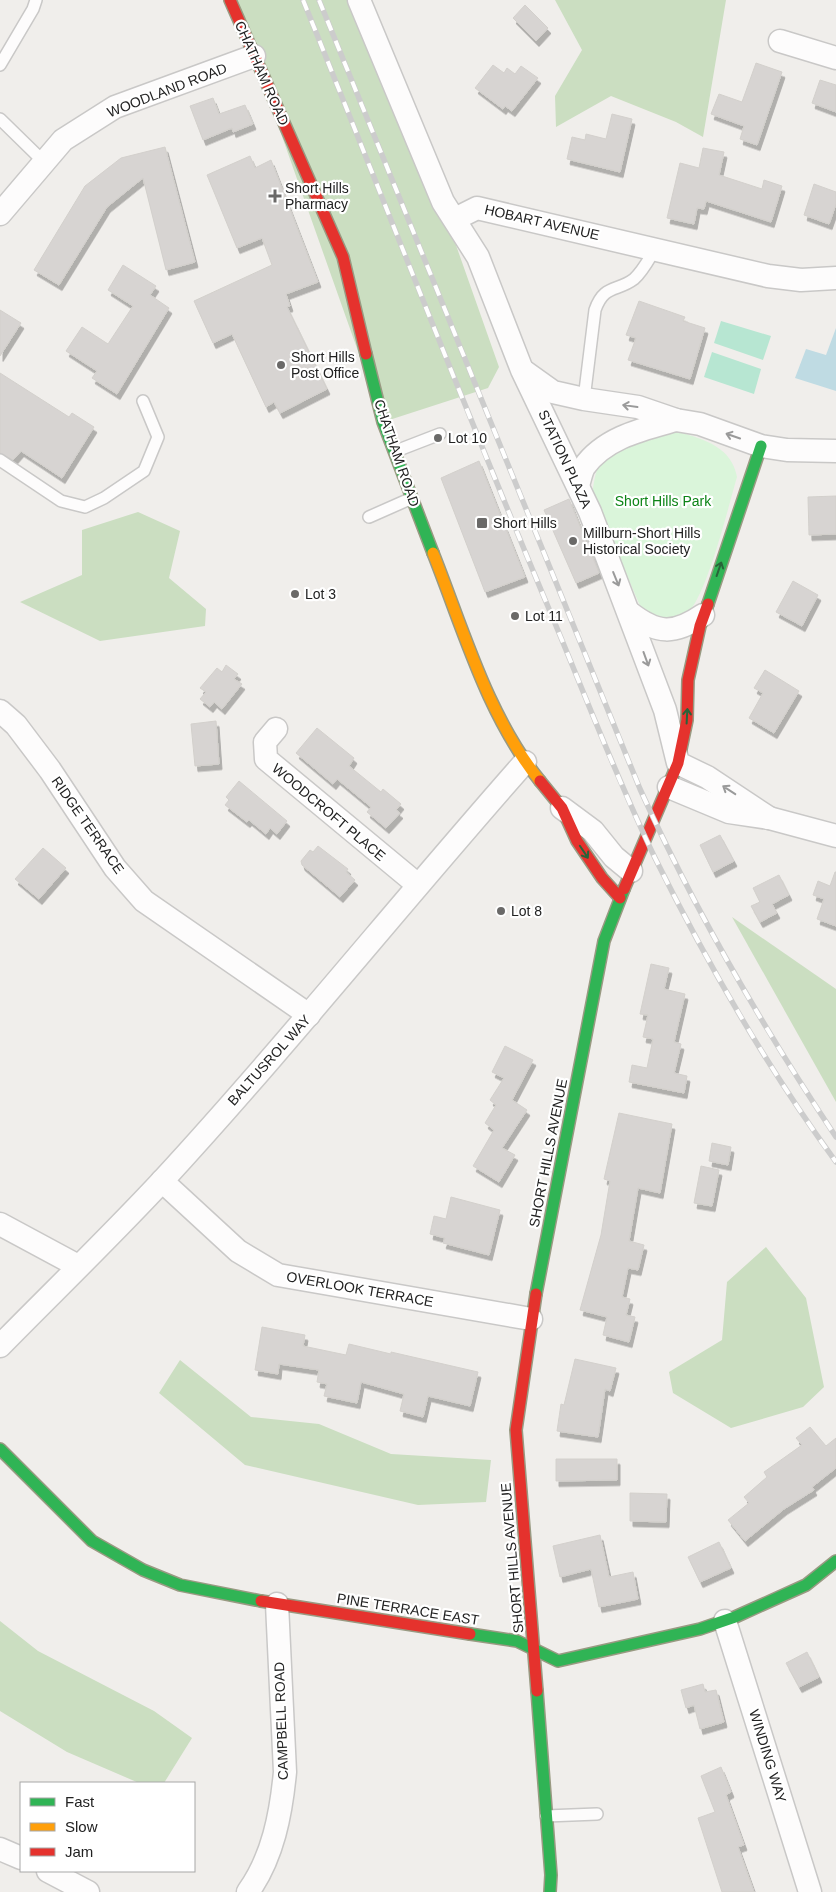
<svg xmlns="http://www.w3.org/2000/svg" width="836" height="1892" viewBox="0 0 836 1892" font-family="Helvetica,sans-serif">
<style>
.forest{fill:#cbdec1}
.park{fill:#daf5da}
.pitch{fill:#b7e6d2}
.water{fill:#bfdbe3}
.building{fill:#d7d4d2;stroke:#d3d0cc;filter:url(#shadow)}
.lines{fill:none;stroke-linecap:round;stroke-linejoin:round}
.lane-casing{stroke:#c9c8c7;stroke-width:14}
.street-casing{stroke:#c9c8c7;stroke-width:25}
.fast-casing{stroke:#999a82;stroke-width:14}
.slow-casing{stroke:#999a82;stroke-width:14}
.jam-casing{stroke:#999a82;stroke-width:14}
.lane{stroke:#fdfcfc;stroke-width:11}
.street{stroke:#fdfcfc;stroke-width:22}
.fast{stroke:#30b455;stroke-width:11}
.slow{stroke:#ff9f0a;stroke-width:11}
.jam{stroke:#e5322d;stroke-width:11}
.rail-casing{stroke:#ccc;stroke-width:5.5}
.rail{stroke:#fff;stroke-width:4;stroke-dasharray:11;stroke-linecap:butt}
.oneway{stroke:#9a9a9a}
.oneway2{stroke:#286439}
.poi-dot{fill:#6a6968;stroke:#fff;stroke-width:2}
.labels{text-anchor:middle;dominant-baseline:central;stroke-width:4.5;stroke-linejoin:round;paint-order:stroke}
.street-label{font-size:14px;fill:#222;stroke:#fff}
.poi-label{font-size:14px;fill:#222;stroke:#fff;text-anchor:start}
.park-label{font-size:14px;fill:#0c8416;stroke:#fff}
</style>
<defs>
<filter id="shadow"><feDropShadow dx="3" dy="5.5" stdDeviation="0" flood-color="#0004"/></filter>
</defs>
<rect width="100%" height="100%" fill="#f0eeeb"/>
<g class="forest">
<path d="M225,0h140l74,197 60,170 -11,21 -105,34 -104,-294z"/>
<path d="M555,0h171l-23,137 -27,-15 -65,-26 -55,31 -1,-31 27,-46z"/>
<path d="M138,512l42,19 -11,47 37,31 -1,17 -105,15 -80,-39 62,-27v-45z"/>
<path d="M732,917l104,72v113z"/>
<path d="M766,1247l40,51 18,89 -21,20 -72,21 -58,-35 -4,-21 53,-32 5,-58z"/>
<path d="M180,1360l71,57 68,7 72,30 100,6 -5,42 -68,3 -173,-40 -86,-72z"/>
<path d="M0,1621l38,30 116,60 38,27 -28,45h-25l-72,-31 -67,-41z"/>
</g>
<path class="park" d="M678,432c27,7 54,16 59,45 -8,27 -31,122 -50,136 -15,10 -33,4 -46,-5l-49,-113c2,-12 3,-28 12,-37 15,-14 55,-24 74,-26z"/>
<g class="pitch">
<path d="M721,321l50,15 -8,24 -49,-17z"/>
<path d="M712,352l49,17 -7,25 -50,-17z"/>
</g>
<path class="water" d="M836,328v63l-41,-13 11,-29 20,6z"/>
<g class="building">
<path d="M525,5l23,23 -12,13 -23,-23z"/>
<path d="M756,63l26,9 -25,73 -17,-6 4,-13 -33,-12 8,-20 23,8z"/>
<path d="M493,65l11,8 3,-5 8,6 6,-8 17,12 -26,33 -7,-5 -2,3 -28,-21z"/>
<path d="M820,80l16,5v27l-24,-9z"/>
<path d="M213,98l6,16 26,-9 8,19 -20,8 -1,-4 -29,12 -13,-34z"/>
<path d="M612,114l20,5 -12,53 -53,-13 5,-22 13,3 1,-6 20,5z"/>
<path d="M165,147l30,115 -29,8 -23,-92 -36,29 -48,78 -25,-15 51,-84 36,-28z"/>
<path d="M703,148l21,4 -5,23 43,14 2,-9 18,6 -11,36 -65,-21 -2,8 -7,-1 -3,16 -27,-6 13,-55 19,5z"/>
<path d="M250,156l5,12 16,-8 47,122 -32,12 4,12 -3,1 40,82 -47,24 -6,-11 -8,5 -34,-73 -19,9 -19,-42 78,-36 -10,-27 -25,10 -30,-73z"/>
<path d="M814,184l22,8v12l-7,20 -25,-9z"/>
<path d="M123,265l33,21 -6,9 19,13 -52,86 -25,-16 5,-7 -31,-20 16,-24 26,17 25,-38 -25,-16z"/>
<path d="M639,301l46,16 -2,4 22,7 -15,51 -62,-19 8,-22 -10,-3z"/>
<path d="M0,310l21,13 -21,33z"/>
<path d="M0,373l69,44 3,-4 22,14 -32,51 -41,-27 -8,9 -13,-7z"/>
<path d="M479,461l46,116 -40,15 -44,-114z"/>
<path d="M836,496v38l-27,1 -1,-38z"/>
<path d="M569,499l30,74 -23,10 -32,-73z"/>
<path d="M793,581l25,14 -16,31 -26,-14z"/>
<path d="M226,665l12,9 -4,5 8,5 -20,25 -8,-7 -4,5 -10,-8 6,-7 -6,-4 17,-20 5,4z"/>
<path d="M765,670l34,21 -25,42 -25,-15 14,-25 -9,-5z"/>
<path d="M216,721l3,43 -24,2 -4,-42z"/>
<path d="M317,728l37,30 -5,8 32,26 2,-3 18,15 -5,6 4,3 -14,15 -19,-16 4,-5 -34,-28 -4,5 -37,-31z"/>
<path d="M239,781l48,40 -10,13 -7,-6 -4,6 -17,-14 -2,2 -22,-17 4,-5 -3,-3z"/>
<path d="M720,835l14,26 -21,11 -13,-27z"/>
<path d="M318,846l30,23 -2,3 9,8 -15,17 -38,-32 -1,-4 9,-11 3,2z"/>
<path d="M43,848l23,20 -27,31 -24,-20z"/>
<path d="M835,872h1v54l-19,-7 7,-20 -11,-4 5,-14 12,5z"/>
<path d="M779,875l10,20 -17,9 5,9 -17,9 -9,-16 9,-4 -7,-14z"/>
<path d="M651,964l18,4 -5,21 21,5 -11,48 7,2 -7,29 13,3 -3,17 -55,-11 3,-17 15,3 6,-29 -10,-2 5,-22 -8,-1z"/>
<path d="M505,1046l28,14 -21,40 15,10 -25,38 13,7 -16,27 -26,-16 21,-36 -9,-7 11,-18 -6,-5 14,-22 -12,-6z"/>
<path d="M619,1113l53,11 -12,69 -22,-5 -9,53 15,4 -6,25 -10,-2 -6,29 8,2 -4,16 9,2 -6,25 -26,-7 4,-18 -27,-7 21,-75 9,-54 -6,-2z"/>
<path d="M712,1143l19,4 -3,18 -19,-4z"/>
<path d="M701,1166l18,4 -7,36 -18,-3z"/>
<path d="M451,1197l49,13 -11,45 -46,-12 2,-5 -15,-4 4,-18 12,3z"/>
<path d="M262,1327l43,8 -2,11 43,9 3,-11 42,10v-2l87,20 -8,34 -42,-10 -5,21 -23,-6 4,-17 -43,-12 -4,21 -33,-7 3,-12 -10,-2 2,-12 -40,-6 -1,10 -23,-4z"/>
<path d="M575,1359l41,9 -6,23 -5,-2 -7,48 -41,-6 4,-27 3,1z"/>
<path d="M810,1427l16,19 10,-8v30l-24,19 2,3 -30,19 -39,32 -17,-21 21,-17 -5,-6 23,-20 -3,-5 38,-27 -6,-7z"/>
<path d="M556,1459h61v21l-61,1z"/>
<path d="M630,1493l37,1 -1,28 -36,-1z"/>
<path d="M600,1535l9,42 24,-5 5,27 -39,8 -8,-38 -31,8 -7,-31z"/>
<path d="M719,1542l12,26 -31,14 -12,-25z"/>
<path d="M807,1652l12,25 -20,10 -13,-24z"/>
<path d="M703,1684l2,8 11,-2 8,32 -24,7 -6,-24 -8,3 -5,-18z"/>
<path d="M721,1767l10,25 -5,3 18,50 -6,2 16,45h-32l-24,-74 17,-6 -14,-36z"/>
</g>
<g class="lines">
<defs>
<g id="lane">
<path d="M0,65l33,-56 3,-9"/>
<path d="M0,119l44,43"/>
<path d="M584,399l11,-89c9,-26 22,-18 39,-31 9,-8 15,-20 21,-30"/>
<path d="M396,451l44,-17"/>
<path d="M0,460l61,41 24,6 19,-9 40,-27 14,-34 -15,-36"/>
<path d="M369,517l43,-19"/>
<path d="M546,1816l51,-2"/>
</g>
<g id="street">
<path d="M359,0l84,202 35,55 44,113 68,142 75,198 13,53 29,14 62,41"/>
<path d="M780,41l56,17"/>
<path d="M0,214l63,-74 52,-33 139,-51"/>
<path d="M455,219l22,-11 291,68 33,4 35,-2"/>
<path d="M525,372l28,20 31,7 54,8 38,13 24,4 61,22 26,4 49,1"/>
<path d="M578,485c2,-5 3,-13 6,-18 21,-30 60,-38 92,-47"/>
<path d="M630,613c27,21 44,22 73,2"/>
<path d="M0,711l16,14 34,45 65,98 29,33 165,114"/>
<path d="M276,729l-11,13 1,17 152,126"/>
<path d="M669,787l60,25 40,6 67,18"/>
<path d="M562,808l31,23 21,26 17,14"/>
<path d="M162,1181l76,70 40,24 253,44"/>
<path d="M0,1224l78,42"/>
<path d="M0,1346c54,-55 110,-109 163,-166 125,-136 240,-280 362,-418"/>
<path d="M725,1621l85,271"/>
<path d="M0,1849l21,9"/>
<path d="M48,1871l40,21"/>
<path d="M248,1892c25,-35 33,-78 37,-120l-8,-168"/>
</g>
<g id="fast">
<path d="M366,354l17,68 50,131"/>
<path d="M708,604l53,-158"/>
<path d="M536,1294l68,-353 20,-52"/>
<path d="M0,1449l92,92 51,29 37,15 81,16"/>
<path d="M470,1634l47,7 41,20 142,-32 35,-12 71,-32 30,-24"/>
<path d="M537,1691l14,184 -1,17"/>
</g>
<path id="slow" d="M433,553c31,78 54,162 107,228"/>
<g id="jam">
<path d="M230,0l113,257 23,97"/>
<path d="M540,781l22,27 15,33 25,37 18,20"/>
<path d="M624,889l54,-126 9,-43 1,-40 12,-54 8,-22"/>
<path d="M536,1294l-20,136 21,261"/>
<path d="M261,1601l209,33"/>
</g>
</defs>
<use href="#lane" class="lane-casing"/>
<use href="#street" class="street-casing"/>
<use href="#fast" class="fast-casing"/>
<use href="#slow" class="slow-casing"/>
<use href="#jam" class="jam-casing"/>
<use href="#lane" class="lane"/>
<use href="#street" class="street"/>
<use href="#fast" class="fast"/>
<use href="#slow" class="slow"/>
<use href="#jam" class="jam"/>
<defs>
<g id="rail">
<path d="M303,0c82,203 161,407 246,609 35,83 67,168 106,249 51,103 113,211 181,304"/>
<path d="M319,0l321,789c55,122 122,237 196,348"/>
</g>
</defs>
<use href="#rail" class="rail-casing"/>
<use href="#rail" class="rail"/>
</g>
<defs><path id="oneway-shaft" d="M-6 0H5M1.5-3L5.5 0L1.5 3" fill="none" stroke-width="1.6" stroke-linecap="round" stroke-linejoin="round" transform="scale(1.25)"/></defs>
<g class="oneway">
<use href="#oneway-shaft" transform="translate(630 406) rotate(-172)"/>
<use href="#oneway-shaft" transform="translate(733 436) rotate(-161)"/>
<use href="#oneway-shaft" transform="translate(616 579) rotate(68)"/>
<use href="#oneway-shaft" transform="translate(646 659) rotate(70)"/>
<use href="#oneway-shaft" transform="translate(729 790) rotate(-147)"/>
</g>
<g class="oneway2">
<use href="#oneway-shaft" transform="translate(719 569) rotate(-71)"/>
<use href="#oneway-shaft" transform="translate(687 716) rotate(-87)"/>
<use href="#oneway-shaft" transform="translate(584 852) rotate(56)"/>
</g>
<g class="poi-dot">
<path d="M272.5 188.5h5v5h5v5h-5v5h-5v-5h-5v-5h5z"/>
<circle cx="281" cy="365" r="5"/>
<circle cx="438" cy="438" r="5"/>
<rect x="476" y="517" width="12" height="12" rx="2.5"/>
<circle cx="573" cy="541" r="5"/>
<circle cx="295" cy="594" r="5"/>
<circle cx="515" cy="616" r="5"/>
<circle cx="501" cy="911" r="5"/>
</g>
<g class="labels">
<g class="street-label">
<text transform="translate(262 73) rotate(66)">CHATHAM ROAD</text>
<text transform="translate(167 90) rotate(-21)">WOODLAND ROAD</text>
<text transform="translate(542 222) rotate(13)">HOBART AVENUE</text>
<text transform="translate(397 453) rotate(71)">CHATHAM ROAD</text>
<text transform="translate(565 459) rotate(65)">STATION PLAZA</text>
<text transform="translate(329 812) rotate(40)">WOODCROFT PLACE</text>
<text transform="translate(88 825) rotate(55)">RIDGE TERRACE</text>
<text transform="translate(269 1060) rotate(-48)">BALTUSROL WAY</text>
<text transform="translate(548 1153) rotate(-79)">SHORT HILLS AVENUE</text>
<text transform="translate(360 1289) rotate(10)">OVERLOOK TERRACE</text>
<text transform="translate(512 1558) rotate(-95)">SHORT HILLS AVENUE</text>
<text transform="translate(408 1609) rotate(9)">PINE TERRACE EAST</text>
<text transform="translate(281 1721) rotate(-92)">CAMPBELL ROAD</text>
<text transform="translate(768 1756) rotate(73)">WINDING WAY</text>
</g>
<g class="poi-label">
<text x="285" y="188">Short Hills<tspan x="285" dy="16">Pharmacy</tspan></text>
<text x="291" y="357">Short Hills<tspan x="291" dy="16">Post Office</tspan></text>
<text x="448" y="438">Lot 10</text>
<text x="493" y="523">Short Hills</text>
<text x="583" y="533">Millburn-Short Hills<tspan x="583" dy="16">Historical Society</tspan></text>
<text x="305" y="594">Lot 3</text>
<text x="525" y="616">Lot 11</text>
<text x="511" y="911">Lot 8</text>
</g>
<g class="park-label">
<text x="663" y="501">Short Hills Park</text>
</g>
</g>
<rect x="20" y="1782" width="175" height="90" fill="#ffffff" stroke="#a7a7a7"/>
<rect x="30" y="1798" width="25" height="8" fill="#30b455" stroke="#a7a7a7"/>
<text x="65" y="1807" font-size="15" fill="#222222">Fast</text>
<rect x="30" y="1823" width="25" height="8" fill="#ff9f0a" stroke="#a7a7a7"/>
<text x="65" y="1832" font-size="15" fill="#222222">Slow</text>
<rect x="30" y="1848" width="25" height="8" fill="#e5322d" stroke="#a7a7a7"/>
<text x="65" y="1857" font-size="15" fill="#222222">Jam</text>
</svg>
